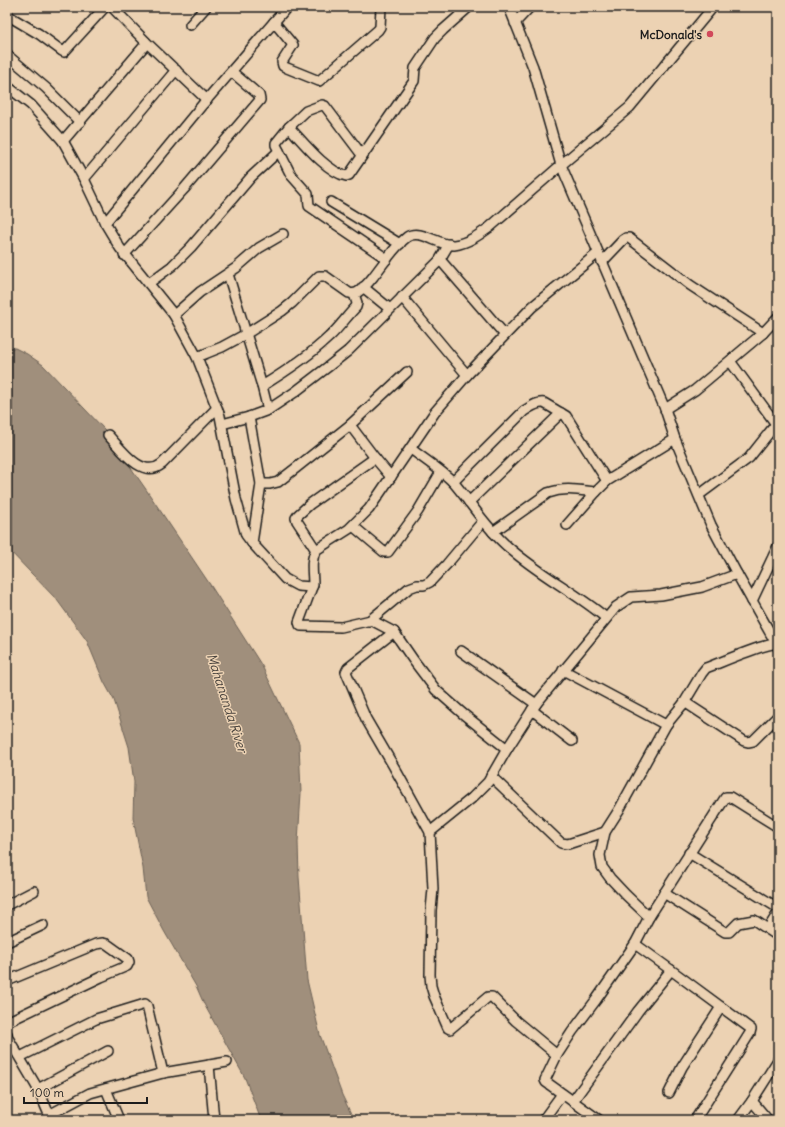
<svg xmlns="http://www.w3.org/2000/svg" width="785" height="1127" viewBox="0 0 785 1127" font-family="Delius,sans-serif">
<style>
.water{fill:#a08f7c;stroke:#6b6156}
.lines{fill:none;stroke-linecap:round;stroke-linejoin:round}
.minor-casing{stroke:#1c1c1c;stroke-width:12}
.minor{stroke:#ecd2b3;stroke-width:9}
.poi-dot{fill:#d1495b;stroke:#ecd2b3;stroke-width:1.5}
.labels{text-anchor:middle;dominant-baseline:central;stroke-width:3;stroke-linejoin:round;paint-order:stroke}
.poi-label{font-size:12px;font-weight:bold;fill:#1c1c1c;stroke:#ecd2b3;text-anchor:end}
.water-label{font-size:13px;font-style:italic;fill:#4a443e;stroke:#ecd2b3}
</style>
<rect width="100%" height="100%" fill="#ecd2b3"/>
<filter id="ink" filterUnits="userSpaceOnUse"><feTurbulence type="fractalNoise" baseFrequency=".025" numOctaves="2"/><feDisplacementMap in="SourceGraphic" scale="8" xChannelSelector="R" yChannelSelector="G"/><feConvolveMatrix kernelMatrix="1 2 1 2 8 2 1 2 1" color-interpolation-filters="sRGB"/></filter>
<g filter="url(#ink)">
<path class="water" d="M7,348h8l12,6 16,11 61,64 41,59 66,98 51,80 37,77 2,50 -3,49 1,35 8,103 13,55 22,60 12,25h-93l-16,-42 -41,-74 -7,-16 -33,-57 -18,-34 -3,-29 -10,-50 1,-36 -5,-35 -15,-47 -10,-18 -17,-41 -30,-41 -50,-52z"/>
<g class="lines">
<defs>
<g id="minor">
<path d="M509,7l24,60 28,98 104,244 10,30 36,86 26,49 41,73"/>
<path d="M7,15l32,19 23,17 2,1 41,-45"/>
<path d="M274,22l19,23 -11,17 1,4 4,2 32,13 59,-51 2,-3 1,-20"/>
<path d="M515,23l15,-16"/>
<path d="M190,25l16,-18"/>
<path d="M146,42l61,58"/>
<path d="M7,55l39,33 34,34"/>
<path d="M7,86l24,19 32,36 21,38 21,44 15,25 54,67 23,42 23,59 16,83 10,36 6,8 33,36 13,7 14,1 1,-2c0,-12 -3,-25 3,-35l33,-21 20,-20 66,-97 32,-37 65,-68 66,-54"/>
<path d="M289,127c15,16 37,44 57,49l3,-1 65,-94 1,-13 20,-30 8,-8 26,-23"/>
<path d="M63,141l83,-97 -1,-3 -33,-34"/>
<path d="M362,155l-37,-49 -3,-1 -16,6 -17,16 -13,16v2l15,30 17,19 1,12 78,53"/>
<path d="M84,179l92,-109"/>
<path d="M331,202l69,42"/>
<path d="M105,223l98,-119 84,-97"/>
<path d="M124,255l60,-66 76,-89 -1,-5 -27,-23"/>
<path d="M439,261l10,-17"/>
<path d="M602,262l21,-22 3,-2h3l61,47 73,48"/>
<path d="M228,274l34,112 6,24"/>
<path d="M149,283l23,-17 19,-19 60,-70 28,-26"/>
<path d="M363,287l27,22"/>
<path d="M402,297l65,78"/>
<path d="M174,315l26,-23 36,-24 23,-20 24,-14"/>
<path d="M197,357l25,-10 24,-13 36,-23 10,-8 27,-27h6l24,17c4,1 6,1 9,-1 6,-4 11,-10 15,-15 10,-13 22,-31 34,-40 13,-9 32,9 47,8 14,-2 25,-10 36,-18l71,-62 69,-58 83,-100"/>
<path d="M730,361l46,63 2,2"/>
<path d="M262,386c23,-14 47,-30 67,-49 10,-9 18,-21 27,-30l1,-4 -3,-9"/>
<path d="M665,409l30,-19 68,-57 15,-16"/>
<path d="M249,417l12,67 -9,59"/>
<path d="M222,424l27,-7 19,-7 27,-18 34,-26 19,-15 91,-90 3,1 63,73"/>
<path d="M350,425l25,33 16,19"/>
<path d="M108,435c13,14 34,45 54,29l55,-56"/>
<path d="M411,449c13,10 33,23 43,34 18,21 32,45 53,63 31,28 68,46 99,72"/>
<path d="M453,482l71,-71c7,-4 12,-9 20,-8l22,13 41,65"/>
<path d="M261,484h9l8,-2 18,-14 54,-43 57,-53"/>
<path d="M699,495l50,-37 27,-34"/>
<path d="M469,502l92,-89"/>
<path d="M567,525l29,-33 11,-11 68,-42"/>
<path d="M353,526l31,26h4l30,-41 23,-39"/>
<path d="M493,532l55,-39c17,-6 30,-3 48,-1"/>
<path d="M316,550l-19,-29 -1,-3 2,-3 12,-11 65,-46"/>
<path d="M312,587l-13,35 1,3 1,1 40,1 30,-7 23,12 20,29 22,29 26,23 45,36"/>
<path d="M752,601l26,-55"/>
<path d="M369,621l40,-33 8,-3h7l6,-3 17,-18 36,-43"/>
<path d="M394,632l-46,36 -2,4 20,47 28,48 36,65 3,57 -2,21 -1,65 1,11 3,10 14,32 2,1 38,-32h4l24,24 41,34"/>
<path d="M461,651l75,53"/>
<path d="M563,670l103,55"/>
<path d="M684,703l18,-30 4,-5c14,-5 61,-26 72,-24"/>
<path d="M532,710l40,31"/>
<path d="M491,776l70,67 7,1 37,-12"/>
<path d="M430,832l42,-34 16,-16 19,-33 29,-45 80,-97 15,-10 30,-2 41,-8 35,-13"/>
<path d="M689,853l89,55"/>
<path d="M664,893l61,39h4l9,-9 16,-3 24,16"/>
<path d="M7,905l27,-14"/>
<path d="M649,917l-23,-22 -16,-17 -8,-11 -2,-12 5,-23 14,-22 47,-85 18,-22h2l58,38 4,1 5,-1 25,-25"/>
<path d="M768,929l10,-16"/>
<path d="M7,942l36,-17"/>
<path d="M635,944l36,26 80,59 -1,4 -10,16 -45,71"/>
<path d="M7,981l89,-37 7,-1 4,1 21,15 1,3 -2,4 -26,11 -94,45"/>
<path d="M7,1034l1,4 30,51 13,30"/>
<path d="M20,1057l76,-38 49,-15 2,2 16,67"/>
<path d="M209,1065l5,55"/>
<path d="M38,1089l70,-38"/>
<path d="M106,1089l13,31"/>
<path d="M669,1093l13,-26 39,-60"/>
<path d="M573,1101l65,-90 33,-41"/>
<path d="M752,1101l16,19"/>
<path d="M49,1115l41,-22 73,-20 64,-11"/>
<path d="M543,1120l19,-26"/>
<path d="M599,1120l-53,-38 -1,-2 12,-25 15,-23 24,-32 39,-56 14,-27 76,-119 1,-1h4l48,30"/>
<path d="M738,1120l14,-19 26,-41"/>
</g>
</defs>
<use href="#minor" class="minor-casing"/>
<use href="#minor" class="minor"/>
</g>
</g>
<circle class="poi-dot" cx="710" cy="34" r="4"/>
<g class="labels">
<g class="poi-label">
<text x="702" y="34">McDonald's</text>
</g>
<g class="water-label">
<text transform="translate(227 703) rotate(72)">Mahananda River</text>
</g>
</g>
<rect width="785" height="1127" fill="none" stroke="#ecd2b3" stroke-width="24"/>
<rect x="12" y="12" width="761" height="1103" fill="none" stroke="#1c1c1c" stroke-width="1.5" filter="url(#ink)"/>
<path d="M24 1097v6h123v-6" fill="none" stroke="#1c1c1c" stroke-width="2"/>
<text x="30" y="1097" font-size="12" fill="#1c1c1c" stroke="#ecd2b3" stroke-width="3" paint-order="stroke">100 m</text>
</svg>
